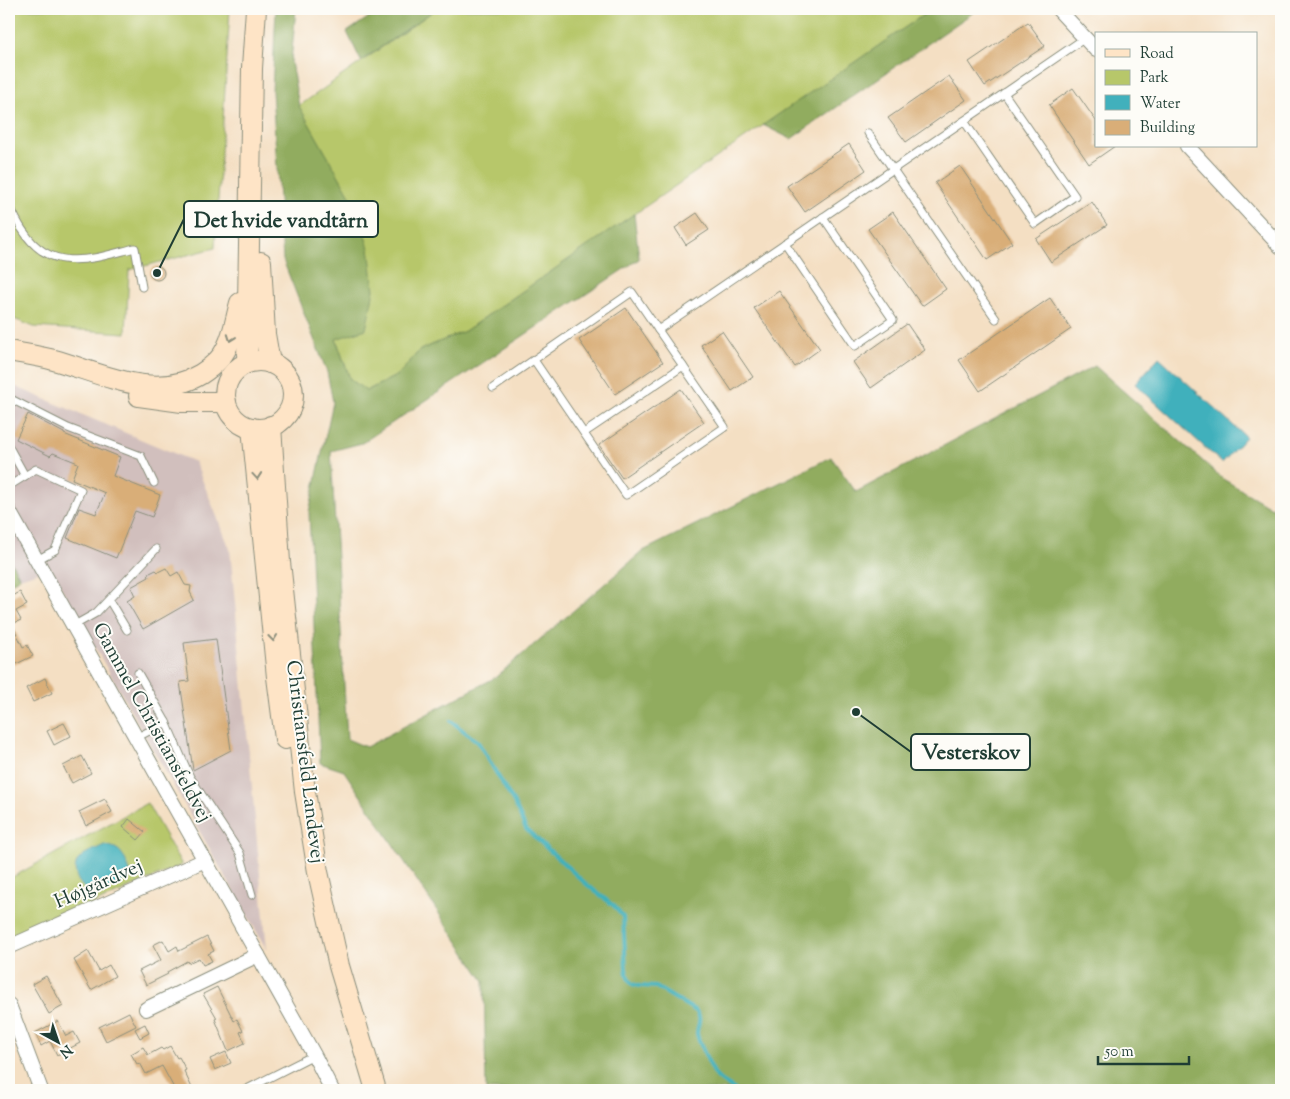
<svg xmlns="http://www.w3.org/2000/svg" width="1290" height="1099" viewBox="0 0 1290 1099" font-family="'Sorts Mill Goudy',serif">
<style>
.industrial{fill:#d1bfbd}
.green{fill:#b7c76a;stroke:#6b824f}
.forest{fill:#91ac5e;stroke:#587449}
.water{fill:#41b0bc;stroke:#307678}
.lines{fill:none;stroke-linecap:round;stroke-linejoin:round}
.stream{stroke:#41b0bc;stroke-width:4}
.building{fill:#d9ae78}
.lane-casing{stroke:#8a8e7c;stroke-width:9}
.street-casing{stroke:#8a8e7c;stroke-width:16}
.secondary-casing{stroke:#8a8e7c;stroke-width:22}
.lane{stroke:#fff;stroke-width:7}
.street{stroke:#fff;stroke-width:14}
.secondary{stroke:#fee4c6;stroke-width:20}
.oneway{stroke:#8e907d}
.labels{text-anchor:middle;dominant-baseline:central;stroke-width:4;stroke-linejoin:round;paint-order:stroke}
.street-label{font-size:20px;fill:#1f3d34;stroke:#fdfcf7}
.leader{fill:none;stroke:#1f3d34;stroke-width:2}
.callout-dot{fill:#1f3d34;stroke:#fdfcf7;stroke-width:2}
.callout{fill:#fdfcf7;stroke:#1f3d34;stroke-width:2}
.callout-label{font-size:21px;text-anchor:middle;font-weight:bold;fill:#1f3d34}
</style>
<rect width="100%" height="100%" fill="#fdfcf7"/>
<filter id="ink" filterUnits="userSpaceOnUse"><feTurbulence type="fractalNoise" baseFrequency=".02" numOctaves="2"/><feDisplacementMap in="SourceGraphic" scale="10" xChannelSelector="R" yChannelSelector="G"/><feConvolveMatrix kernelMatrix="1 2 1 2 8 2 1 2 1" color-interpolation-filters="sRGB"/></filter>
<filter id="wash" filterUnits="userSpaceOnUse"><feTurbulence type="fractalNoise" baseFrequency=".0096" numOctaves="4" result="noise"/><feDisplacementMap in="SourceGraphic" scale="20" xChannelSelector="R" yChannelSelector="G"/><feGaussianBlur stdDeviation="1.12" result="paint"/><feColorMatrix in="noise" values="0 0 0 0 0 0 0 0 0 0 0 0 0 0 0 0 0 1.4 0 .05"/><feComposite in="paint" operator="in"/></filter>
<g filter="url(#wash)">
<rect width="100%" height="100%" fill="#f4dfc3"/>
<path class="industrial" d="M9,384l186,78 35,87 37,401 -217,-382 -30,10 -11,-20z"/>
<g class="green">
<path d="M9,9h221l-15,239 -86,22 -3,63 -92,-6 -25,-10z"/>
<path d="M436,9h496l-467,322 -45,19 -22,25 -32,16 -16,-12 -14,-40 -37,-233z"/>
<path d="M147,803l35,62 -173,76v-62z"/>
</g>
<g class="forest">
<path d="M276,9h20l-5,53 8,44 54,95 16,47 5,42 -8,39 -30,10 14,40 16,12 32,-16 22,-25 45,-19 169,-117 5,45 -277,184 -31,8 16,288 19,8 130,-70 147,-126 188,-94 25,35 239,-126 128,113 49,29 9,-7v589h-795l-2,-109 -140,-210 -24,-8 -11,-251 24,-110 -6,-30 -44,-112 -11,-169z"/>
<path d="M381,9h55l-75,52 -14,-29z"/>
<path d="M932,9h46l-187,130 -28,-14z"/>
<path d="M9,558l11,20 -11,6z"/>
</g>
<g class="water">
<path d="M1159,357l87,80 -24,26 -87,-79z"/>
<path d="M104,845c19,3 19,10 26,26 -4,9 -8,11 -17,15 -5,3 -12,8 -17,7 -15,0 -28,-24 -16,-35 5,-6 17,-9 24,-13z"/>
</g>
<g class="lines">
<path class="stream" d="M451,721l27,21 36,61 12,26 59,54 29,23 9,11 3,52 2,9 4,6 7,2 17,1 40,24c7,9 1,13 1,22 0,6 15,37 19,43 5,6 13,10 19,14"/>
</g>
<g id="blocks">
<g class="building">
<path d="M1028,22l17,24 -60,40 -16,-24z"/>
<path d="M949,76l17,24 -60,42 -18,-24z"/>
<path d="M1073,88l23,33v25h19l-26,18 -40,-59z"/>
<path d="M849,144l17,26 -61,42 -18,-26z"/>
<path d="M960,166l52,77 -25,17 -52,-77z"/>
<path d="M1092,202l15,23 -56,37 -15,-23z"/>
<path d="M893,212l53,77 -24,17 -54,-77z"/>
<path d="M697,213l12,17 -23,15 -11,-17z"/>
<circle cx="157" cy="273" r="7"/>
<path d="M779,291l41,58 -25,18 -41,-59z"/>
<path d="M1050,298l21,31 -91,62 -21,-31z"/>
<path d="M626,308l37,54 -48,32 -36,-54z"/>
<path d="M907,324l18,26 -54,38 -18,-26z"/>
<path d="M722,331l31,46 -21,14 -31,-46z"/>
<path d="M681,389l23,33 -82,56 -23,-33z"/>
<path d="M28,414l36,19v1l56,23 -7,19 47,19 -8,22 -17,-6 -19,47 -49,-20 12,-30 17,6 9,-21 -33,-14 6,-16 -25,-10 -3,3 -34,-17z"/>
<path d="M166,568l5,8 7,-4 7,13 6,1 -1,6 4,8 -51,29 -16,-28 8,-5 -4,-9 18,-10 -1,-3 8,-4 2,2z"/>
<path d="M20,592l7,13 -11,6 5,9 -9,4 11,23 4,-2 6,11 -19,9 -5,-11v-58v2z"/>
<path d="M216,639l15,111 -38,20 -13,-88 9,-1 -5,-38z"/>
<path d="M45,678l7,15 -19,9 -7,-14z"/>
<path d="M64,723l7,13 -17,9 -7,-14z"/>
<path d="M82,756l9,17 -19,10 -9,-17z"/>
<path d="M105,799l7,13 -26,14 -7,-14z"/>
<path d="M129,819l16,13 -7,8 -15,-13z"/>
<path d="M207,937l7,14 -6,3 4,7 -9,4 -4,-7 -11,5 -1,-2 -20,11 1,2 -22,11 -7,-14 22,-11 -8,-15 10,-5 6,11 8,-5 2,5z"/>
<path d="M88,951l11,20 10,-6 6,11 -24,14 -17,-30z"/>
<path d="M46,976l17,30 -14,8 -17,-30z"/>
<path d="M217,987l17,34 3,-2 6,12 -3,1 5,11 -17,8 -13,-32 2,-1 -14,-24z"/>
<path d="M129,1012l7,14 -30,15 -7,-14z"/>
<path d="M58,1021l8,15 8,-4 6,11 -23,12 -7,-14 -9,5 -6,-13z"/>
<path d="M145,1024l4,9 -9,5 -5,-9z"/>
<path d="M170,1046l7,12 2,-1 7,13 -2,1 9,19h-18l-13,-24 -16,8 -6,-11 -3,1 -6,-10 12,-7 5,8 13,-7 2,2z"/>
<path d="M226,1052l5,11 -16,7 -5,-11z"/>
</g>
</g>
</g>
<g filter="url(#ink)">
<use href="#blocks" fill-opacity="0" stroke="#8a8e7c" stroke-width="1"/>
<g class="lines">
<defs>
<g id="lane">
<path d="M964,121l71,103 40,-28 -71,-103"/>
<path d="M868,133l128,186"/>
<path d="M9,205c5,9 9,19 15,27 28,43 71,26 111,16l7,39"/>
<path d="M785,243l70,103 38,-26 -70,-103"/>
<path d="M658,330l427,-292"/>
<path d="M493,388l139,-96 93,135 -99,68 -92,-135"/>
<path d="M9,401l2,-2 57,29 73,28 13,27"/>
<path d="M584,433l99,-67"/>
<path d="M9,447l16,29"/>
<path d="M9,486l27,-17 45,21 -26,60 -18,10"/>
<path d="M109,600l18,30"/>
<path d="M73,626l23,-13 60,-64"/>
<path d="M166,722l24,55 50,76 12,42"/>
<path d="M136,738l30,-16 -28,-49"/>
<path d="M245,1090l69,-35"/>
</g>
<g id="street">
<path d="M1058,9l38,41"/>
<path d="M1187,146l94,101"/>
<path d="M9,511l305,544 18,35"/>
<path d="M9,947l196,-87"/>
<path d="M9,1005l32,85"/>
<path d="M146,1009l112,-54"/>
</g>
<g id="secondary">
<path d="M261,262l4,72 5,29"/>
<path d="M9,351c15,3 30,5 45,9 47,13 101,42 147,14 11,-7 21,-15 26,-27 7,-14 9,-30 13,-44"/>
<circle cx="259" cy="395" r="34"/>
<path d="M247,363l5,-295 4,-59"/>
<path d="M139,396l43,6h44"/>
<path d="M271,426l9,136 25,230 13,80 21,94 37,124"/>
<path d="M252,428l25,249 8,62"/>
</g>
</defs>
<use href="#lane" class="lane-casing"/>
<use href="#street" class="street-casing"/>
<use href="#secondary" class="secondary-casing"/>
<use href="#lane" class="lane"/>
<use href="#street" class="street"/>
<use href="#secondary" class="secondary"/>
</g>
<defs><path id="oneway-chevron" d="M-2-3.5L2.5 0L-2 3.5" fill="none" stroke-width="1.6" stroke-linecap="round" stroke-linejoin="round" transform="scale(1.25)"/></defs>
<g class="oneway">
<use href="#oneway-chevron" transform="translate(231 338) rotate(110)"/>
<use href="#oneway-chevron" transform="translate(257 476) rotate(85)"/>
<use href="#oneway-chevron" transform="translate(273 638) rotate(84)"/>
</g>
</g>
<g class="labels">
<g class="street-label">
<text transform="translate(151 723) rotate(61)">Gammel Christiansfeldvej</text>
<text transform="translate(304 762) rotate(83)">Christiansfeld Landevej</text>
<text transform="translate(99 885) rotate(-24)">Højgårdvej</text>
</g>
</g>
<path class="leader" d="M157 273L184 219M856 712L911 752"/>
<g class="callout-dot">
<circle cx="157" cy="273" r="5"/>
<circle cx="856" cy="712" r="5"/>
</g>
<g class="callout">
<rect x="184" y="201" width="194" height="36" rx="5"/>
<rect x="911" y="734" width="119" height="36" rx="5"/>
</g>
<g class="callout-label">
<text x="281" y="227">Det hvide vandtårn</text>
<text x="971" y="759">Vesterskov</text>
</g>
<rect width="1290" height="1099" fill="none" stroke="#fdfcf7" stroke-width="30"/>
<rect x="1095" y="32" width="162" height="115" fill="#fdfcf7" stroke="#a4b0a9"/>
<rect x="1105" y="49" width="25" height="8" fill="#fee4c6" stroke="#a4b0a9"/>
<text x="1140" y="58" font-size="15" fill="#1f3d34">Road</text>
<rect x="1105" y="70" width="25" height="15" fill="#b7c76a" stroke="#a4b0a9"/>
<text x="1140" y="82" font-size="15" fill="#1f3d34">Park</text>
<rect x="1105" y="95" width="25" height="15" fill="#41b0bc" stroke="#a4b0a9"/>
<text x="1140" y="108" font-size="15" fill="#1f3d34">Water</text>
<rect x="1105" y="120" width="25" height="15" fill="#d9ae78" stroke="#a4b0a9"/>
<text x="1140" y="132" font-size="15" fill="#1f3d34">Building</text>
<g transform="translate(58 1042) rotate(140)" stroke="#fdfcf7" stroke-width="4" paint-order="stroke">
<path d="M0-4L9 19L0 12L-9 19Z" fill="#1f3d34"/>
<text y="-8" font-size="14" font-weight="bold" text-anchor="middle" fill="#1f3d34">N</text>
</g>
<path d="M1098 1056v8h91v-8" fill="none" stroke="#1f3d34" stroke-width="2.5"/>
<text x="1105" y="1056" font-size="15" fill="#1f3d34" stroke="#fdfcf7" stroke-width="4" paint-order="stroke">50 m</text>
</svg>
